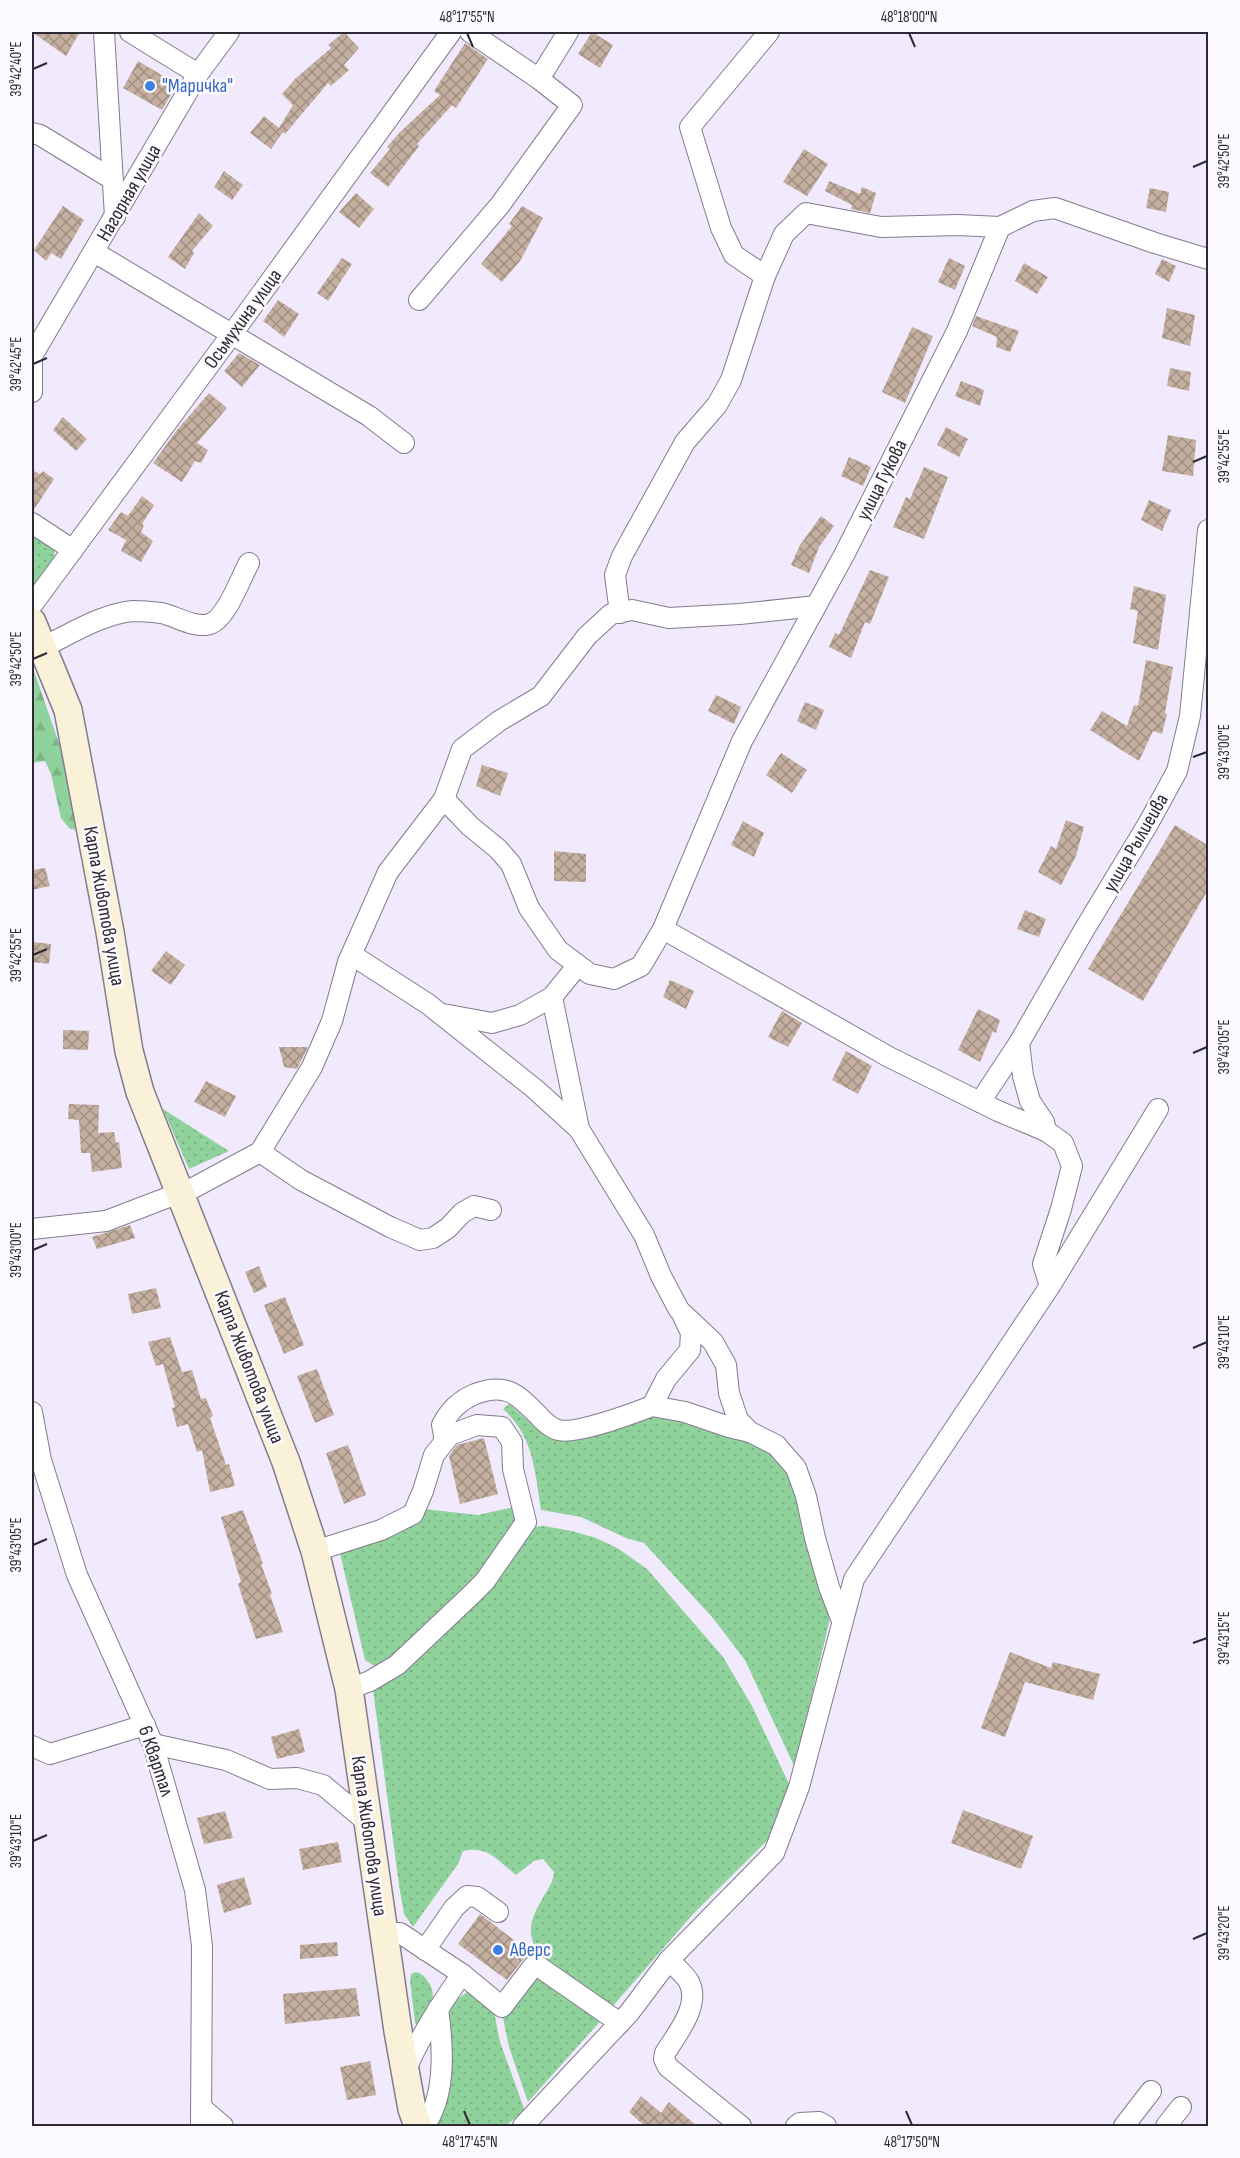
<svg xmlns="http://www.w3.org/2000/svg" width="1240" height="2158" viewBox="0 0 1240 2158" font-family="'Sofia Sans Condensed',sans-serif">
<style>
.grass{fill:url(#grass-dots)}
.forest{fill:url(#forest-firs)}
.building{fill:url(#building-cross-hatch)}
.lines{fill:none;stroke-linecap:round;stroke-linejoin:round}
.minor-casing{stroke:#837b8f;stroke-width:22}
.secondary-casing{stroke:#837b8f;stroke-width:30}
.minor{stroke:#fff;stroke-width:20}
.secondary{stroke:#faf2d8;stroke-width:27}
.ticks{fill:none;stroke:#2e2a33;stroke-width:2}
.shop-dot{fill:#3f7fe0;stroke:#fcfafe;stroke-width:2}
.labels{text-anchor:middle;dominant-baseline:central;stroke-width:5;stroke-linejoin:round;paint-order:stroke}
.shop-label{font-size:20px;fill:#366cbe;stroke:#fcfafe;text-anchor:start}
.street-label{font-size:20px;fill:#2e2a33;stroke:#fcfafe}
.neatline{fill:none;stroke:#2e2a33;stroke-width:2}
.ticks-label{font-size:15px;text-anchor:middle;fill:#2e2a33}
</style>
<defs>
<pattern id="grass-dots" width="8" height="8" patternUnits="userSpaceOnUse" patternTransform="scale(1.5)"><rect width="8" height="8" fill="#8fd29c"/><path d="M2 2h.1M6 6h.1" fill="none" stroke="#7cb487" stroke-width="1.8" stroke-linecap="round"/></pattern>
<pattern id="forest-firs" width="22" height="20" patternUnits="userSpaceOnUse" patternTransform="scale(1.5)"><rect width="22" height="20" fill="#8fd29c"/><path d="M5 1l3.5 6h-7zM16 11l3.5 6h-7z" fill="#7cb487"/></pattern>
<pattern id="building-cross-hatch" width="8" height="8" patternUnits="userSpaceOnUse" patternTransform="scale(1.5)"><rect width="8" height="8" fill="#c4afa0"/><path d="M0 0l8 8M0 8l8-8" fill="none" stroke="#a08f83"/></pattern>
</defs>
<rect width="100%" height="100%" fill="#f1eafc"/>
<g class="grass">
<path d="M32,530l22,16 1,17 -21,28 -2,-6z"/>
<path d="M163,1109l66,42 -40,18z"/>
<path d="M509,1404l26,23 18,11 19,2 32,-7 49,-19 36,9 81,26 18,24 13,40 20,82 9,23 -35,150 -50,-108 -33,-43 -68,-74 -18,-5 -45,-21 -40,-7c-6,-38 -7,-73 -38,-101z"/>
<path d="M513,1507l7,11 -38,60 -73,67 -33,22 -11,-7 -26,-111 85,-40 54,6z"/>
<path d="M544,1526l28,5 24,7 23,11 28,20 76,88 29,49 38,80 -15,47 -81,80 -82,94 -70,-46c-17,-28 -13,-40 3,-67 5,-8 8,-13 9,-22l-11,-13 -9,2 -18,14c-19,-15 -28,-30 -53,-24l-5,13 -45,63 -9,-13 -5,-29 -26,-195 155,-163z"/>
<path d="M537,1968l67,49 -76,85 -19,-55 -7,-34z"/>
<path d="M416,1972c5,1 7,3 11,8 13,16 1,32 -6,47l-6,-4 -5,-43 1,-6z"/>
<path d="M470,1990l24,22 6,30 25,69 -20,15h-68l-1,-2 12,-118z"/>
</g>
<path class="forest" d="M32,665l31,90 11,49 3,26 -7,-1 -9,-11 -10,-44 -6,-13 -13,2z"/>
<g class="building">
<path d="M32,32h48l-14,24z"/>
<path d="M344,32l15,16 -15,17 5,5 -18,16 -3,-3 -43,51 -2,-2 -12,17 -21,-16 14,-17 15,12 14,-23 -11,-11 14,-16 35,-30 -3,-3z"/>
<path d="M592,32l21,13 -13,23 -22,-14z"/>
<path d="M465,43l23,16 -32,49 -4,-3 -35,39 2,2 -31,41 -18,-14 20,-24 -3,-2 14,-16 39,-36 -6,-4z"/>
<path d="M138,61l39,23 -15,26 -39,-22z"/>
<path d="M804,149l24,15 -21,32 -24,-14z"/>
<path d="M224,171l19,14 -11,15 -18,-13z"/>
<path d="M829,181l31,13 2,-7 14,6 -6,20 -19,-4 1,-4 -27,-14z"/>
<path d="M1150,188l19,4 -3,20 -20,-4z"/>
<path d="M356,193l18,16 -15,19 -20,-16z"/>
<path d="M63,206l21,14 -23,39 -10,-6 -5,8 -12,-11z"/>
<path d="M522,206l21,12 -23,43 -18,21 -21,-18 31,-38 -3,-2z"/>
<path d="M199,213l14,13 -21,25 2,2 -9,16 -17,-12z"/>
<path d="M342,258l10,6 -24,37 -11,-8z"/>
<path d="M949,258l16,8 -10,24 -17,-8z"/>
<path d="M1162,259l14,7 -7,16 -14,-8z"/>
<path d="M1024,263l24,14 -11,17 -22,-13z"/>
<path d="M278,300l21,14 -15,23 -21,-16z"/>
<path d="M1167,308l28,7 -5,31 -28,-8z"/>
<path d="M976,316l43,15 -9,21 -14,-5 1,-10 -25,-11z"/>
<path d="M912,327l21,9 -28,67 -23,-11z"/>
<path d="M239,353l21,12 -18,22 -18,-16z"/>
<path d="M1170,368l21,4 -2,19 -22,-5z"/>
<path d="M961,381l23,9 -4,16 -25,-10z"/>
<path d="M209,393l18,15 -30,35 11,7 -7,13 -6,-2 -13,21 -29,-19 24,-33z"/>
<path d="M63,417l24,22 -11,12 -23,-21z"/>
<path d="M946,427l22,12 -9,18 -22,-12z"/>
<path d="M1168,435l28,5 -3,36 -31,-5z"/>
<path d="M849,457l22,10 -8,19 -22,-10z"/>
<path d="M924,467l24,10 -24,62 -31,-12 13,-30 4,2z"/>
<path d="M32,470l8,4 3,-3 11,8 -21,32h-1z"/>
<path d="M142,496l12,9 -12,19 2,1 -3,7 12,9 -12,21 -20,-11 5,-11 -18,-10 13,-18 7,4z"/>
<path d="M1149,500l22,10 -9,21 -21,-11z"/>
<path d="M821,516l13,10 -15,21 -10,26 -18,-8 9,-20z"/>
<path d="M870,570l19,7 -19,47 -5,-2 -14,36 -22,-11 6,-14 4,2z"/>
<path d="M1134,586l32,9 -8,55 -25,-7 5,-32 -8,-2z"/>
<path d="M1146,660l27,7 -8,46 2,1 -5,20 -9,-3 -14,30 -49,-31 12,-19 25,15 7,-21 4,1z"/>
<path d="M716,695l25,12 -7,17 -26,-13z"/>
<path d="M805,702l19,8 -8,20 -19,-9z"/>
<path d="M781,753l26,17 -15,23 -26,-18z"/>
<path d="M482,765l26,8 -8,23 -24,-10z"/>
<path d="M1066,820l18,7 -8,29 -15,29 -23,-13 13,-26 5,3z"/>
<path d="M743,821l21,12 -10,24 -23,-12z"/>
<path d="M1175,825l34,21v42l-66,113 -55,-32z"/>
<path d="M554,851l32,3v28l-32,-1z"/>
<path d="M45,868l5,18 -18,4v-20z"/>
<path d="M1025,910l21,9 -7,18 -22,-8z"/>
<path d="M32,942l19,2 -2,20 -17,-2z"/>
<path d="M166,951l19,14 -14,20 -20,-14z"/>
<path d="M670,980l24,11 -8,18 -23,-12z"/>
<path d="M978,1009l22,11 -4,13 -3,-2 -13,31 -22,-12z"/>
<path d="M782,1011l20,12 -14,24 -20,-10z"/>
<path d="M63,1030l26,1 -1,19 -25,-1z"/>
<path d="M279,1047h29l-11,22 -13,-2z"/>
<path d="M846,1051l26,15 -14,28 -26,-14z"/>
<path d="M206,1081l30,15 -11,21 -31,-15z"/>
<path d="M69,1104l30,1 -1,28 16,-1 2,11 3,-1 3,26 -30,4 -2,-19h-9l-2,-33 -11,-1z"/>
<path d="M130,1225l5,13 -38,11 -5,-12z"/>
<path d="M259,1266l8,21 -13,6 -9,-21z"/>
<path d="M156,1288l5,20 -29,6 -4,-20z"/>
<path d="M285,1297l19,48 -20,9 -20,-49z"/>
<path d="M170,1337l12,35 10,-2 9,29 5,-1 7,18 -3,2 16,47 3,-1 6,22 -25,6 -8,-42 -5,2 -9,-28 -11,3 -5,-19 3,-1 -12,-43 -7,2 -8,-24z"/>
<path d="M317,1369l17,46 -19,8 -18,-47z"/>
<path d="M484,1438l14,56 -38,10 -11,-48 8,-11z"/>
<path d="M348,1445l18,50 -22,9 -18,-51z"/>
<path d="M243,1510l20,54h-2l11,30 -2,1 13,37 -27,7 -18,-55 3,-2 -20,-65z"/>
<path d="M1010,1652l41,16 2,-6 47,12 -7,26 -68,-18 -20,55 -24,-9z"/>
<path d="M299,1729l6,23 -28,7 -6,-22z"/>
<path d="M963,1810l70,26 -12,33 -70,-26z"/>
<path d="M225,1811l8,27 -29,6 -7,-26z"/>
<path d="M338,1842l4,20 -39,8 -4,-21z"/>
<path d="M244,1877l8,27 -28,9 -7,-28z"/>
<path d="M480,1914l51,39 -6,4 -18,23 -49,-36z"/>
<path d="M337,1942l1,14 -38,3v-14z"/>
<path d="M356,1988l4,28 -75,8 -2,-30z"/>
<path d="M370,2061l6,34 -29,5 -7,-33z"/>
<path d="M641,2096l20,17 8,-11 29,25h-52l-17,-15z"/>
</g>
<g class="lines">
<defs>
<g id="minor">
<path d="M104,32l11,185"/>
<path d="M130,32l68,42"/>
<path d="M769,32l-79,95 31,101 13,27 31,21 19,-42 22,-21 75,14 77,-2 42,2"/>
<path d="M539,79l29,-47"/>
<path d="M32,133l8,2 72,44"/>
<path d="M94,252l275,164 35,27"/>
<path d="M419,300l81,-95 72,-100 -33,-26 -69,-47"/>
<path d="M32,356l166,-282 31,-42"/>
<path d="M32,358v34"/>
<path d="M32,523l41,27"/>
<path d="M32,605l200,-271 219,-302"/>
<path d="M620,613l-5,-38 7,-19 63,-114 32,-37 14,-25 34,-104"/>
<path d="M43,647c28,-13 58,-33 90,-36 9,0 20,1 28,2 15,3 34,16 49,11 17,-6 30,-45 39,-61"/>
<path d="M444,799l26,27 28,23 13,15 18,44 29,42 32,24 24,5 27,-13 22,-37 79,-188 102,-186 113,-224 43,-104 33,-16 22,-3 100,35 53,16"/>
<path d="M663,929l226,128 109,54 48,20 -2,-9 -14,-21 -7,-25 -4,-33 65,-113 64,-106 29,-53 13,-55 18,-186"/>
<path d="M352,955l76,49 107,85 44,40 65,106 17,41 18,34 34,32 13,23 3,28 9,27 12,12 26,13 20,23 10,28 9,42 14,49 13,34"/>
<path d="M552,997l27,132"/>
<path d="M443,1014l49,9 28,-8 32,-18 26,-32"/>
<path d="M980,1102l39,-59"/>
<path d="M1046,1131l17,12 9,23 -11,43 -18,55 7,22"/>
<path d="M260,1152l41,28 89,47 30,13 13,-2 15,-10 14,-15 12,-7 17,4"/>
<path d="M32,1229l74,-8 89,-34 65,-35 52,-85 20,-46 16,-59 40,-90 56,-73 18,-50 37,-28 42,-25 46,-60 24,-22 21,-4 37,8 71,-4 76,-8"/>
<path d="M652,1406l33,6 44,15 21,5"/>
<path d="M32,1412l9,48 36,115 76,169 42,146 7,56 -1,180"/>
<path d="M445,1441l-3,-16c8,-15 17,-24 33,-31 31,-12 42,0 64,22 4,5 12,12 19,14 17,5 76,-17 94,-24l14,-27 24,-29 1,-17 -8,-17"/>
<path d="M315,1551l66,-21 32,-16 10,-23 11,-36 16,-20 27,-10 25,2 10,15 1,27 13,53 -41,59 -15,15 -73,69 -27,16 -21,8"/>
<path d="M153,1744l73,16 44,19 27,-1 26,7 43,36"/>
<path d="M32,1746l18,8 95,-29"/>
<path d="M382,1933h18l62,41c-22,31 -43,63 -57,98"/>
<path d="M425,1950l29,-42 13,-12 10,1 21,15"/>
<path d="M669,1960c6,7 16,14 20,22 12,23 -12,52 -24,71l-1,6 4,8 73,59"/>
<path d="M462,1974l40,33 33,-43 85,59"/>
<path d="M202,2108l21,18"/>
<path d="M424,2126c23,-30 19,-81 14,-117"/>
<path d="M523,2126l106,-113 40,-53 105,-107 25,-66 55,-208 196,-293 108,-177"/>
<path d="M796,2126l4,-3 19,-1 7,4"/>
<path d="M1124,2126l27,-35"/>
<path d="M1166,2126l15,-19"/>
</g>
<path id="secondary" d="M32,622l36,88 42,222 19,119 11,41 146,370 29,89 34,138 49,342 14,78 6,17"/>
</defs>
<use href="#minor" class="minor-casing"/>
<use href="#secondary" class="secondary-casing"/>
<use href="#minor" class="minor"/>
<use href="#secondary" class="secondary"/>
</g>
<path class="ticks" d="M467,33l6,14M909,33l6,14M33,69l14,-6M1193,167l14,-6M33,364l14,-6M1193,462l14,-6M33,659l14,-6M1193,757l14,-5M33,955l14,-6M1193,1053l14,-6M33,1250l14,-6M1193,1348l14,-6M33,1545l14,-6M1193,1643l14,-5M33,1841l14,-6M1193,1939l14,-6M464,2111l6,14M906,2111l6,14"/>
<g class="shop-dot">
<circle cx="150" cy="86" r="6"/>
<circle cx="498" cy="1950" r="6"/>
</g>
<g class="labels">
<g class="shop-label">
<text x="162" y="86">"Маричка"</text>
<text x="510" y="1950">Аверс</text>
</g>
<g class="street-label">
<text transform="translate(129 193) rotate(-60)">Нагорная улица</text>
<text transform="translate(243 319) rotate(-54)">Осьмухина улица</text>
<text transform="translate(882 480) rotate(-63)">улица Гукова</text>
<text transform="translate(1136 843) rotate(-60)">улица Рылиеива</text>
<text transform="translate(104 906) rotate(80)">Карпа Животова улица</text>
<text transform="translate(249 1367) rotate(69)">Карпа Животова улица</text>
<text transform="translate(156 1761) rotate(71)">6 Квартал</text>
<text transform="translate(369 1836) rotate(82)">Карпа Животова улица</text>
</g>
</g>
<rect width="1240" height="2158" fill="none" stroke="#fcfafe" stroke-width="66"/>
<rect x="33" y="33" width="1174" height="2092" class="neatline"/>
<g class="ticks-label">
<text x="467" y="22">48°17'55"N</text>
<text x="909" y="22">48°18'00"N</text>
<text transform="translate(16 69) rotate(-90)" y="5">39°42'40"E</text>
<text transform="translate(1224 161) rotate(-90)" y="5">39°42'50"E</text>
<text transform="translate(16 364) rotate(-90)" y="5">39°42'45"E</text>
<text transform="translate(1224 456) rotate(-90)" y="5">39°42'55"E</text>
<text transform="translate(16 659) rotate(-90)" y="5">39°42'50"E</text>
<text transform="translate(1224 752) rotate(-90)" y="5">39°43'00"E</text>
<text transform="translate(16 955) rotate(-90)" y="5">39°42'55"E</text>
<text transform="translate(1224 1047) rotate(-90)" y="5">39°43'05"E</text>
<text transform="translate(16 1250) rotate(-90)" y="5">39°43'00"E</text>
<text transform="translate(1224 1342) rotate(-90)" y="5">39°43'10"E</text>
<text transform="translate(16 1545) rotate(-90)" y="5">39°43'05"E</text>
<text transform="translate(1224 1638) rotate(-90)" y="5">39°43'15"E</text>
<text transform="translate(16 1841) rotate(-90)" y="5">39°43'10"E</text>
<text transform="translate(1224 1933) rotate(-90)" y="5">39°43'20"E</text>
<text x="470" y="2147">48°17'45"N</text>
<text x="912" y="2147">48°17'50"N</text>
</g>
</svg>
